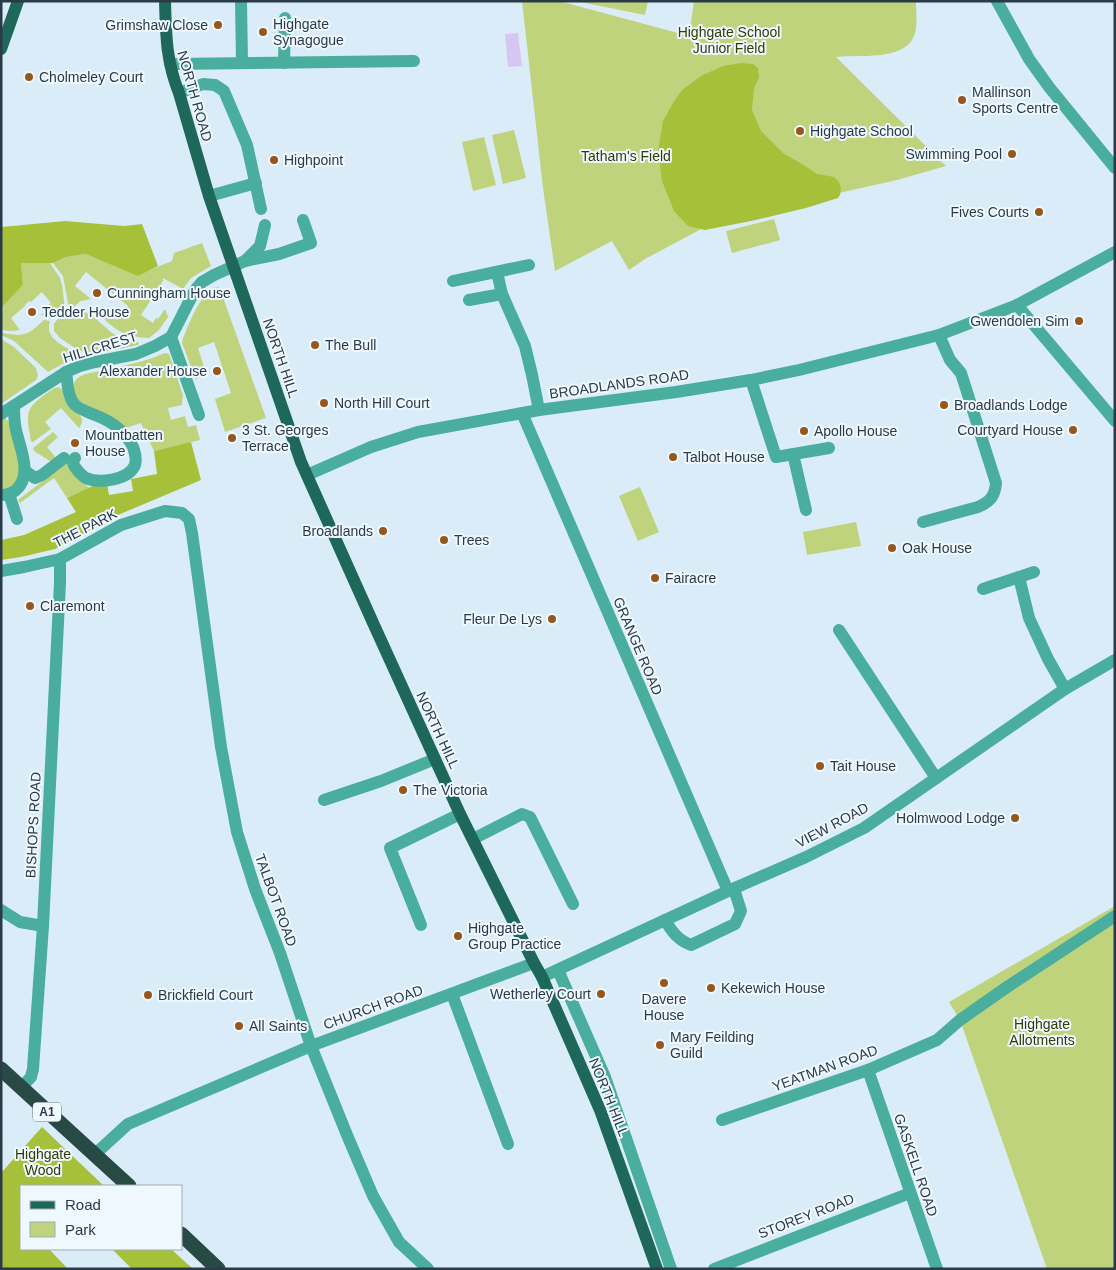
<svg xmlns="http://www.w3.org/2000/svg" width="1116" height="1270" viewBox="0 0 1116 1270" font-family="Helvetica,sans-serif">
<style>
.green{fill:#bed37c}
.forest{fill:#a6c03a}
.water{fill:#d5c6f3}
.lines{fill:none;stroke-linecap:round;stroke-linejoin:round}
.minor{stroke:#49ae9d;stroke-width:12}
.major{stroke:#1d685b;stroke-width:12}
.highway{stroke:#274b44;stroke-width:15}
.poi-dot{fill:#95571b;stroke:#eff8fe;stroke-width:2}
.labels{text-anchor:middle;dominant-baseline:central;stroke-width:4;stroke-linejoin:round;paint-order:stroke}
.shield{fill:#eff8fe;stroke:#65747f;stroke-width:1}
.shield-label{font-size:12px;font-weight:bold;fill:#2a3b48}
.poi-label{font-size:14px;fill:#2a3b48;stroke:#eff8fe;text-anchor:start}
.park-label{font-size:14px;fill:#313b04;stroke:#eff8fe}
.street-label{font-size:14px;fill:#2a3b48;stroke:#eff8fe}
</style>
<rect width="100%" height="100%" fill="#dbecf9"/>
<g class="green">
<path d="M522,1h37l130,35 5,-35h222c0,11 2,25 -2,35 -10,26 -57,18 -78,21l110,109 -49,14 -98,22 -94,25 -60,32 -16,11 -17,-29 -57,30 -12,-83z"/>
<path d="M575,1h73l-3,14z"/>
<path d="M514,130l12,48 -23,6 -11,-49z"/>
<path d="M484,137l12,48 -23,6 -11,-49z"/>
<path d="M774,219l6,21 -48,13 -6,-22z"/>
<path d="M202,243l9,23 -20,12 -8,11 -20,-11v3l-22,34 12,8 3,-5 2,1 7,-10 3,8 -9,13 -10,8c-23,-1 -35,-7 -50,-25v-7l18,14 11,-14 -42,-34 -11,14 16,13 -10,2 -10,8h-2l-6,-33 -10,-13 13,-6 20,-3 52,21 34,-14 2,-8z"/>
<path d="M21,263h29l10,15 2,7 3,25 -7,3 -6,5 -11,-3 8,-6 -2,-3 4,-3 -9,-11 -11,10 -2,-1 -4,4v1l-14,12 9,12 -8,1 -11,-1v-22l22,-23z"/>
<path d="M218,287l2,2 46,129 -41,14 -10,-33 16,-6 -17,-51 -16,6 7,22 -9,10 -14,-37 1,-5c7,-15 17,-47 35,-51z"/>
<path d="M78,311c16,0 26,19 41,26 5,3 13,4 19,5l1,2 -1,1 -49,10 -17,-9 -12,-8 -6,-7v-7l6,-8z"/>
<path d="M44,320l6,1c-1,2 -1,7 -1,9 2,12 23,21 33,25v2l-14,4 -20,11 -34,-31 -13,-6v-2c25,3 24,4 43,-13z"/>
<path d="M1,339l13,8 22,21 2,8 -2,4 -35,24z"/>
<path d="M165,353l4,1 14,41 -1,10 -14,3 3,12 14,-4 3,11 8,-2 4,15 -46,11 -13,-28 -18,6 -47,-30c-2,-7 -5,-17 3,-22 6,-4 18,-5 26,-7 21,-5 40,-8 60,-17z"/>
<path d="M58,387l4,2c1,4 2,9 4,12 4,10 24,14 13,27l-18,-20 -16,14 6,7 -18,13h-2c-3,-24 -9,-31 13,-47 5,-3 9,-7 14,-8z"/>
<path d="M5,418l4,4c2,9 12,44 11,50 -1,10 -10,17 -19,17v-70z"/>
<path d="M53,432l5,5 -11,10 11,13 -8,1 -16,-10 -1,-3z"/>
<path d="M69,461l2,9 18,18 -22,10 -13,-20 -34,25 -2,-3z"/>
<path d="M640,487l19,45 -21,9 -19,-45z"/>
<path d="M856,522l5,24 -54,9 -4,-23z"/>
<path d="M1115,906v363h-68l-87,-249 -11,-18z"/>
</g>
<g class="forest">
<path d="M741,63l12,1 5,4 1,9 -5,11 -2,22 9,21 23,23 18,10 15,10 17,3 5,5 2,7 -1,6 -2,3 -32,10 -55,13 -46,9 -17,-4 -14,-15 -12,-30 -4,-30 5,-30 10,-18 9,-13 19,-14 22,-10z"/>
<path d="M65,221l59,5 18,-2 16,42 -20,10 -52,-22 -20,3 -13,6h-32l2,22 -22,23v-81z"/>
<path d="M191,442l10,38 -83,35 -63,34 -34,8 -20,3v-20l23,-5 52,-23 -9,-14 32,-15h8l2,12 24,-4 -2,-12 26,-5 -3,-23z"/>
<path d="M42,1127l62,59h-83v63h28l19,20h-67v-96z"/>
<path d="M112,1249h59l22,20h-61z"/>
</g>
<path class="water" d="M518,33l4,33 -14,1 -3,-33z"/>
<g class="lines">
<g class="minor">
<path d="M241,1l1,62"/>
<path d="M997,1l32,58 20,28 66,81"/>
<path d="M284,63l1,-45"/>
<path d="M170,64l244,-3"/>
<path d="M179,93l24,-9 12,1 9,6 23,54 14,64"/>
<path d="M209,196l47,-13"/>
<path d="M245,261l15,-15 5,-21"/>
<path d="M497,272l5,22 23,52 7,29 7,35"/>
<path d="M453,281l76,-16"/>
<path d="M469,300l33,-6"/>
<path d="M1017,305l98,116"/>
<path d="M171,337l28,78"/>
<path d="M66,372c2,11 1,24 9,33 6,5 13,7 20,10 16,6 30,16 38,32 2,6 4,12 2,18 -6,15 -36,19 -49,13 -3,-1 -5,-4 -8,-7 -4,-5 -7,-8 -3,-13"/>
<path d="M751,380l25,77 53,-9"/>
<path d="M522,413l206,478"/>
<path d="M1,414l65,-42 14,-6 15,-4 41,-8 19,-8 16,-9 24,-47 7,-8 12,-7 31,-14 34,-7 32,-11 -8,-23"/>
<path d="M793,454l13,56"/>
<path d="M25,471l10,7 7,-3 22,-17"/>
<path d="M307,475l64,-28 47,-15 121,-22 137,-18 75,-12 48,-10 140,-35 78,-30 98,-53"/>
<path d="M9,494l8,25"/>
<path d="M1,495c6,0 10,-1 15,-5 17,-15 4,-42 0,-60 -2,-9 -2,-16 -2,-24"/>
<path d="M923,522l55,-15c12,-5 17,-11 18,-24l-35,-110 -11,-13 -11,-25"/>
<path d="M1,571l23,-4 36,-8 61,-34 44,-14 17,2 7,6 3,14 29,214 16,85 18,57 25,64 31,93 36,89 26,61 26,46 29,27"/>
<path d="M1019,577l10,41 19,41 17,30"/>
<path d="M983,589l51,-17"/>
<path d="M839,630l97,148"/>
<path d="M324,800l57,-19 54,-22"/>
<path d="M473,839l49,-25 8,3 43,87"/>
<path d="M1,910l19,12 23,4"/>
<path d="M665,920c7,12 13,20 26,25l44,-21 6,-13 -7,-22"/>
<path d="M421,925l-31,-77 70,-34"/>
<path d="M558,970l47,107 66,192"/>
<path d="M542,977l186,-86 78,-34 58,-29 201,-139 50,-29"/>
<path d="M452,994l56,150"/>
<path d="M868,1070l69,199"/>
<path d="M21,1088l10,-11 2,-8 10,-143 17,-344v-23"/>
<path d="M722,1120l146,-50 69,-30 23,-20 47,-33 108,-71"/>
<path d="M94,1155l34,-31 183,-78 223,-83"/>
<path d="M714,1269l196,-76"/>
</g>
<g class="major">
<path d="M165,1c1,34 1,60 14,92l30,103 92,266 73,163 86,189 74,149 8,14 58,133 57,159"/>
<path d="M1,49l17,-48"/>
</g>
<g class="highway">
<path d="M1,1069l128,117"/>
<path d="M181,1234l37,35"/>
</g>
</g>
<g class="poi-dot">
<circle cx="218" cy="25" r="5"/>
<circle cx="263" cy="32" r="5"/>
<circle cx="29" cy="77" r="5"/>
<circle cx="962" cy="100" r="5"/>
<circle cx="800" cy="131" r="5"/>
<circle cx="1012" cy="154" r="5"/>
<circle cx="274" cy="160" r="5"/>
<circle cx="1039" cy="212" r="5"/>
<circle cx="97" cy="293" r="5"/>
<circle cx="32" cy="312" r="5"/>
<circle cx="1079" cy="321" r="5"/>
<circle cx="315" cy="345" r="5"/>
<circle cx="217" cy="371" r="5"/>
<circle cx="324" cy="403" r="5"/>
<circle cx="944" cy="405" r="5"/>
<circle cx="1073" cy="430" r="5"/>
<circle cx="804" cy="431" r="5"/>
<circle cx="232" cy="438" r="5"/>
<circle cx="75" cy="443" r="5"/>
<circle cx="673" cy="457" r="5"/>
<circle cx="383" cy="531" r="5"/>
<circle cx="444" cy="540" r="5"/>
<circle cx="892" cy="548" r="5"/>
<circle cx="655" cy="578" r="5"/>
<circle cx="30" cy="606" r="5"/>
<circle cx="552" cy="619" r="5"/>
<circle cx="820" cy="766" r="5"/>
<circle cx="403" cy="790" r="5"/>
<circle cx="1015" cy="818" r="5"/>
<circle cx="458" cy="936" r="5"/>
<circle cx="664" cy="983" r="5"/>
<circle cx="711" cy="988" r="5"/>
<circle cx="601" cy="994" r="5"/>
<circle cx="148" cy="995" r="5"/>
<circle cx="239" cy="1026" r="5"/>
<circle cx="660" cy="1045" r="5"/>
</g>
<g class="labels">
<rect class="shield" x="33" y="1102.5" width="28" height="19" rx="4"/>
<g class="shield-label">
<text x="47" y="1112">A1</text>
</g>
<g class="poi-label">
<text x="273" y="24">Highgate<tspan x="273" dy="16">Synagogue</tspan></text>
<text x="208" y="25" text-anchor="end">Grimshaw Close</text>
<text x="39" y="77">Cholmeley Court</text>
<text x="972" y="92">Mallinson<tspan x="972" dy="16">Sports Centre</tspan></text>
<text x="810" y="131">Highgate School</text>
<text x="1002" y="154" text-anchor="end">Swimming Pool</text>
<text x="284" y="160">Highpoint</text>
<text x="1029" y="212" text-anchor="end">Fives Courts</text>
<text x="107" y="293">Cunningham House</text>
<text x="42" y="312">Tedder House</text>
<text x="1069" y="321" text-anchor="end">Gwendolen Sim</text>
<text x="325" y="345">The Bull</text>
<text x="207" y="371" text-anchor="end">Alexander House</text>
<text x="334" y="403">North Hill Court</text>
<text x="954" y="405">Broadlands Lodge</text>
<text x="242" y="430">3 St. Georges<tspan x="242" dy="16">Terrace</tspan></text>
<text x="1063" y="430" text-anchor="end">Courtyard House</text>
<text x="814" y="431">Apollo House</text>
<text x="85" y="435">Mountbatten<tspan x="85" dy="16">House</tspan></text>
<text x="683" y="457">Talbot House</text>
<text x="373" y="531" text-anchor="end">Broadlands</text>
<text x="454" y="540">Trees</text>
<text x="902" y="548">Oak House</text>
<text x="665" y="578">Fairacre</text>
<text x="40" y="606">Claremont</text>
<text x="542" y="619" text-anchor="end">Fleur De Lys</text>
<text x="830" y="766">Tait House</text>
<text x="413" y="790">The Victoria</text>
<text x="1005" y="818" text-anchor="end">Holmwood Lodge</text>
<text x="468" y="928">Highgate<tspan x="468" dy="16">Group Practice</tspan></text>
<text x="721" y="988">Kekewich House</text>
<text x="591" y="994" text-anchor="end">Wetherley Court</text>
<text x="158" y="995">Brickfield Court</text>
<text x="664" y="999" text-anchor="middle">Davere<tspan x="664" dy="16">House</tspan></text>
<text x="249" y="1026">All Saints</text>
<text x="670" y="1037">Mary Feilding<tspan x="670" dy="16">Guild</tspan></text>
</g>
<g class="park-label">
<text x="729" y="32">Highgate School<tspan x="729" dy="16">Junior Field</tspan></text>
<text x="626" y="156">Tatham's Field</text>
<text x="1042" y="1024">Highgate<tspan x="1042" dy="16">Allotments</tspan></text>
<text x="43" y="1154">Highgate<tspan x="43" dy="16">Wood</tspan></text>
</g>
<g class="street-label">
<text transform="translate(195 96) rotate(74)">NORTH ROAD</text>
<text transform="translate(100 347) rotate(-17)">HILLCREST</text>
<text transform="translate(281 358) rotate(71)">NORTH HILL</text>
<text transform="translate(619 384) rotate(-8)">BROADLANDS ROAD</text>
<text transform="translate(85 528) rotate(-27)">THE PARK</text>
<text transform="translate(638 646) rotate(67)">GRANGE ROAD</text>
<text transform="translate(438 730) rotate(65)">NORTH HILL</text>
<text transform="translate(33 825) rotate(-87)">BISHOPS ROAD</text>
<text transform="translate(832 825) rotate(-28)">VIEW ROAD</text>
<text transform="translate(276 900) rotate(70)">TALBOT ROAD</text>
<text transform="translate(373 1007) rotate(-20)">CHURCH ROAD</text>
<text transform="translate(825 1068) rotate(-20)">YEATMAN ROAD</text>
<text transform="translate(609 1097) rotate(68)">NORTH HILL</text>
<text transform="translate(916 1165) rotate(71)">GASKELL ROAD</text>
<text transform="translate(806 1216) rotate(-21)">STOREY ROAD</text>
</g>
</g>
<rect width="1116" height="1270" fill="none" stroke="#2a3b48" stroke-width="5"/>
<rect x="20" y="1185" width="162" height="65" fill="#eff8fe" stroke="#a0acb5"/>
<rect x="30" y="1201" width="25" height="8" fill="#1d685b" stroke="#a0acb5"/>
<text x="65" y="1210" font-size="15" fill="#2a3b48">Road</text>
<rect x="30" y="1222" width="25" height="15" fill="#bed37c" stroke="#a0acb5"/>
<text x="65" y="1235" font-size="15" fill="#2a3b48">Park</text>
</svg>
